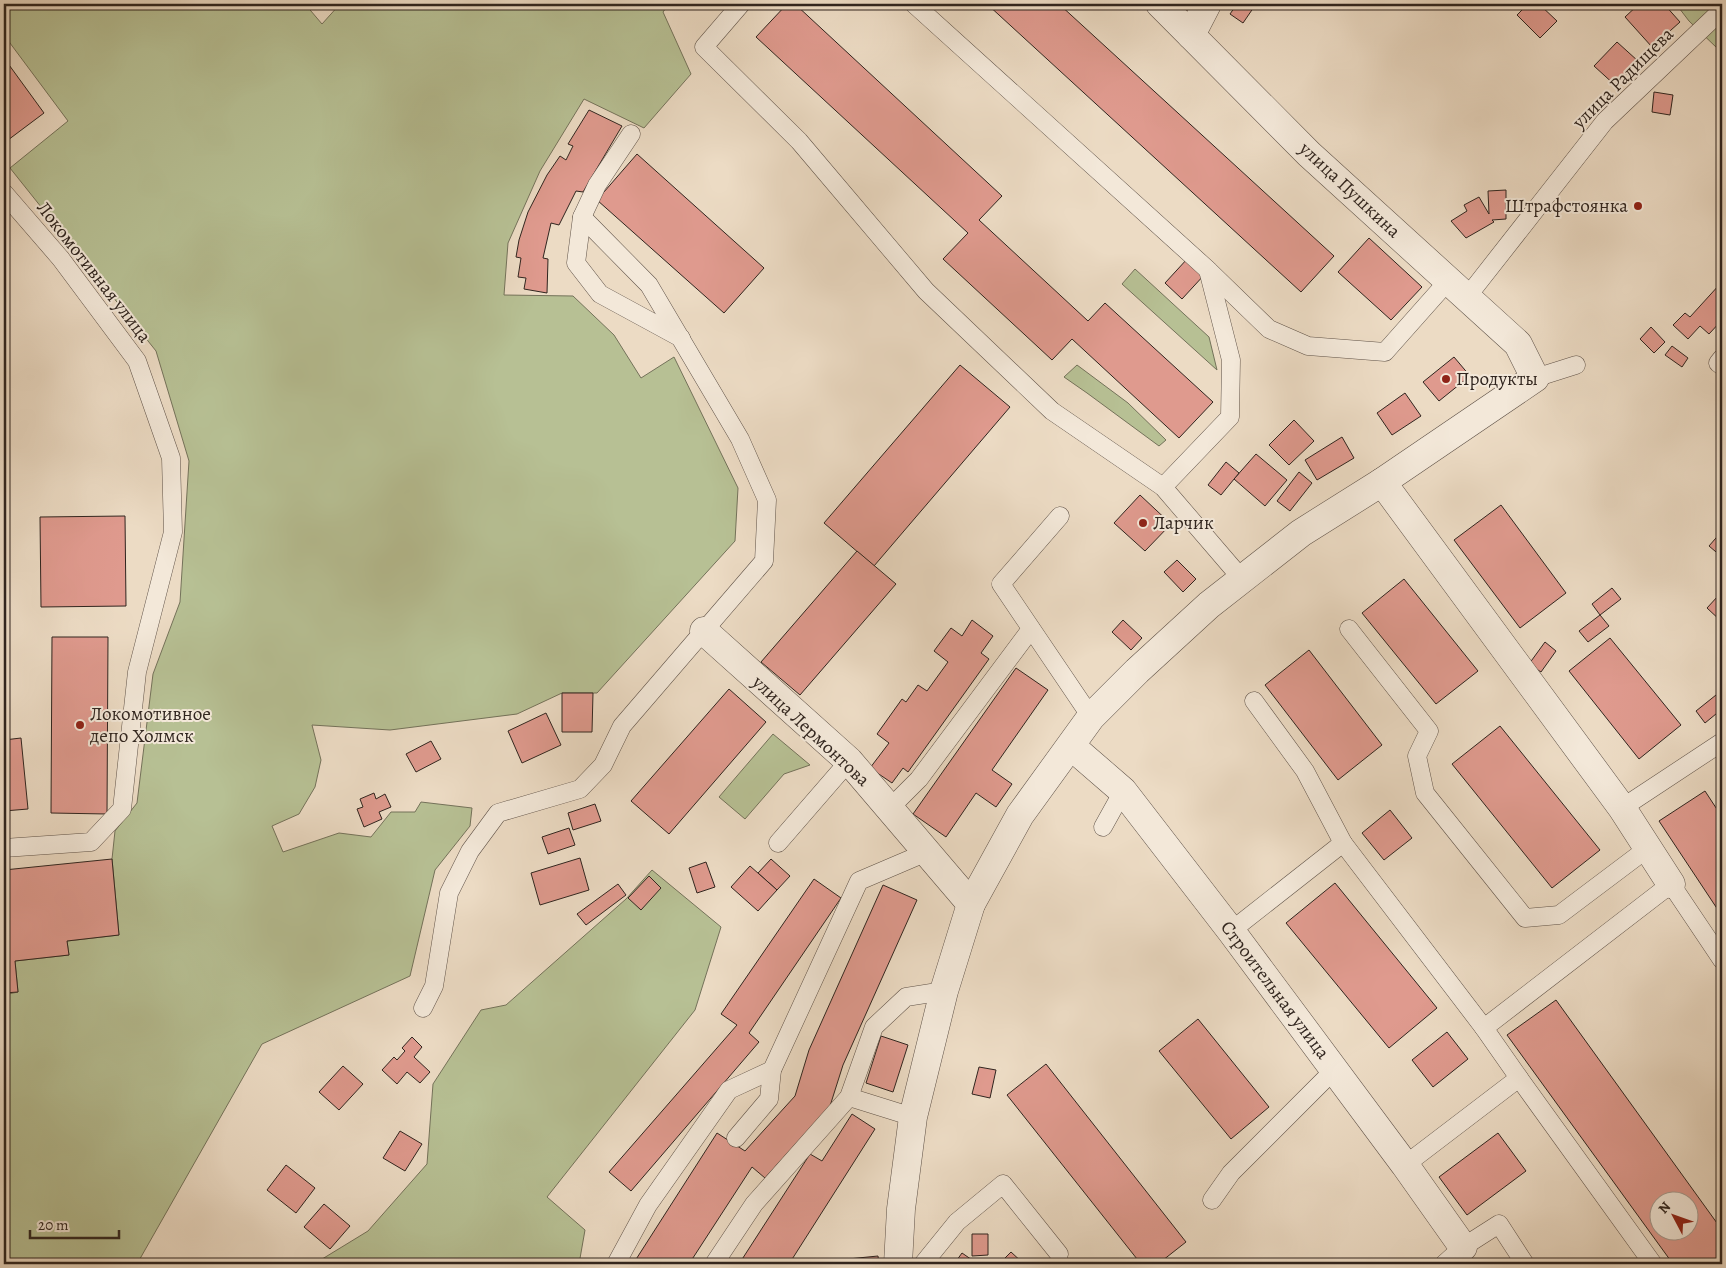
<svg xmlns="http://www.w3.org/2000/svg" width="1726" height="1268" viewBox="0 0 1726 1268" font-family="Alegreya,serif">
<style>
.green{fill:#b7c094;stroke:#74725a}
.building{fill:#df9a8e;stroke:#30251f;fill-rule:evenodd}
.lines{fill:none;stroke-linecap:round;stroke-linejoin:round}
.service-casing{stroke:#5f5248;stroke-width:19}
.minor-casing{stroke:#5f5248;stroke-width:29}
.service{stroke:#f3e8d9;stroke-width:18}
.minor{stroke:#f3e8d9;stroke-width:28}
.poi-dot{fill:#8f2418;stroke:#f3e8d9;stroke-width:2}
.labels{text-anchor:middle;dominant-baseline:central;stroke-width:4;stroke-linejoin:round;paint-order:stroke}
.street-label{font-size:19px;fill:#30251f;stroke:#f3e8d9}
.poi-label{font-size:19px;fill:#30251f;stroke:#f3e8d9;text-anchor:start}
</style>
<rect width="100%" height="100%" fill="#ecdbc4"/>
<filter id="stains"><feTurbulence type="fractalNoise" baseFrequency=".004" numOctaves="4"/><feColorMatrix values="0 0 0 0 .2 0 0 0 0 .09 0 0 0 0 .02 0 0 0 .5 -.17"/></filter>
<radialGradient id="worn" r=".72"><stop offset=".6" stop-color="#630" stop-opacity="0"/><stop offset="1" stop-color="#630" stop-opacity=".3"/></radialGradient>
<g class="green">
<path d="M4,4h301l17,20 18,-20h329l-6,8 28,62 -47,54 -60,-29 -44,72 -32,72 -4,52 69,1 41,39 27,43 33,-21 64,131 -3,53 -138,152h-35l-45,21 -127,16 -78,-5 9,35 -6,27 -16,27 -27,12 11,26 56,-19 32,4 20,-25h24l6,-10 51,6 -2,18 -35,44 -25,106 -148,68 -125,220h-133v-269l14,-3 -3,-31 54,-6 -2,-14 52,-6 -7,-76 3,-28 22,-28 16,-129 27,-72 9,-141 -33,-110 -146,-183 58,-47 -64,-86z"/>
<path d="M1676,4h46v41l-4,4 -29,-28z"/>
<path d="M1135,269l74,68 8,33 -95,-86z"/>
<path d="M1077,365l51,38 38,37 -7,6 -72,-53 -23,-16z"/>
<path d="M773,734l37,31 -26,9 -39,45 -26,-22z"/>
<path d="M652,870l69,57 -26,83 -148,187 38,33 -6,34h-265l54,-33 59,-67 6,-80 48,-74 25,-5 120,-106z"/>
</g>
<g class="building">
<path d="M787,4h8l207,192 -23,24 109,101 17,-18 108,99 -34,36 -107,-99 -20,21 -109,-101 25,-26 -212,-196z"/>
<path d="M987,4h72l275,252 -33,36z"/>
<path d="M1237,4h19l-13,19 -13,-9z"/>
<path d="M1528,4h11l18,17 -17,17 -23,-23z"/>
<path d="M1639,4h25l16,18 -28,25 -27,-30z"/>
<path d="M1617,42l21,19 -22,25 -22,-20z"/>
<path d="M4,58l40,55 -40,30z"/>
<path d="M1654,92l19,3 -3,20 -18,-3z"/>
<path d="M589,110l33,16 -39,66 -7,-1 -17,34 -8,-2 -8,35 5,1 -1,34 -23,-4 2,-11 -8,-1 3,-19 -5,-1 3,-17 9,-28 19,-37 13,-19 6,4 7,-14 -5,-2z"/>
<path d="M637,154l127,114 -40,45 -127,-113z"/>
<path d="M1506,190v29l-14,1 2,2 -28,16 -15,-17 16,-10 -3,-6 15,-8 10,17 -1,-23z"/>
<path d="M1369,238l53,49 -31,33 -53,-48z"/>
<path d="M1188,258l17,16 -23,25 -17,-16z"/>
<path d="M1720,284l2,2v34l-13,14 -9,-8 -12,13 -15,-14 12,-12 5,4z"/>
<path d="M1651,327l14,15 -11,11 -14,-14z"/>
<path d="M1672,346l16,12 -6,9 -17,-12z"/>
<path d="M1454,357l16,19 -31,25 -16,-19z"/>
<path d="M960,365l50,42 -136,159 -50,-43z"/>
<path d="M1405,393l16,23 -29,19 -15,-22z"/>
<path d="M1294,420l20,21 -25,24 -20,-20z"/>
<path d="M1342,437l12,21 -37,22 -12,-20z"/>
<path d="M1256,454l31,26 -22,26 -31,-27z"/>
<path d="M1226,462l13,11 -18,22 -13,-10z"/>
<path d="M1299,472l13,11 -22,28 -13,-10z"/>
<path d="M1140,495l31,29 -26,27 -31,-28z"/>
<path d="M1501,505l65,88 -46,35 -66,-88z"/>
<path d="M125,516l1,90 -85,1 -1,-90z"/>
<path d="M1722,531v26l-13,-11z"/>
<path d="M857,551l39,33 -96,111 -39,-33z"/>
<path d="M1177,560l19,19 -13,13 -19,-20z"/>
<path d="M1404,579l74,92 -42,33 -74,-91z"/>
<path d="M1612,588l9,11 -21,16 -8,-11z"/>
<path d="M1718,596l4,4v22l-15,-14z"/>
<path d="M1600,615l9,11 -21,16 -9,-11z"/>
<path d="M972,620l21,16 -12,17 8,6 -81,113 -5,-4 -11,15 -22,-15 19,-25 -12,-9 25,-35 4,3 12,-17 9,6 21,-29 -14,-11 17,-23 11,8z"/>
<path d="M1123,620l19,18 -11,12 -19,-18z"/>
<path d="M52,637h56l-1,177 -56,-1z"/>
<path d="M1610,638l71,87 -42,34 -70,-88z"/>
<path d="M1545,642l11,9 -15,21 -12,-8z"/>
<path d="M1309,650l73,95 -44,35 -73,-95z"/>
<path d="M1016,668l32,22 -56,80 20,14 -16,23 -20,-14 -30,44 -33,-23z"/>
<path d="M729,689l37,33 -97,112 -38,-33z"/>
<path d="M562,693h31l-1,39h-30z"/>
<path d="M1716,695l6,7v7l-17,14 -9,-12z"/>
<path d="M546,713l15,32 -39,18 -14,-32z"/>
<path d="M1500,726l100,124 -48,38 -100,-124z"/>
<path d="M21,738l7,71 -24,2v-71z"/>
<path d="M431,741l10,18 -25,13 -10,-18z"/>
<path d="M1705,791l17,26v99l-63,-95z"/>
<path d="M374,793l2,6 9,-5 6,13 -12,5 3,7 -18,8 -7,-18 6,-2 -3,-8z"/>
<path d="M595,804l6,17 -28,9 -5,-17z"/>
<path d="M1390,810l22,28 -28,22 -22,-27z"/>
<path d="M569,828l6,17 -27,9 -6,-17z"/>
<path d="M580,858l9,32 -49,15 -9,-32z"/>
<path d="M112,859l7,76 -52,6 2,14 -54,6 3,31 -14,1v-123z"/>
<path d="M771,859l19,17 -13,14 -19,-17z"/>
<path d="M706,862l9,25 -18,6 -8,-25z"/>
<path d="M750,866l27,24 -19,21 -27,-24z"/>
<path d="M649,876l12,12 -20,22 -13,-12z"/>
<path d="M814,879l27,19 -92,135 10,9 -128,149 -22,-19 128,-147 -16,-11z"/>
<path d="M1335,883l102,125 -48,40 -103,-125z"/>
<path d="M618,884l8,11 -40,30 -9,-11z"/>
<path d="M883,885l34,15 -74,165 -13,41 -65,72 -13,-11 -63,97h-56l84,-131 28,18 50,-55 14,-46z"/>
<path d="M1556,1000l166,230v34h-49l-166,-229zM1658,1200h30v30h-30z"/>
<path d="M1198,1019l71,88 -38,32 -72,-88z"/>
<path d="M1447,1032l21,27 -35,28 -21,-27z"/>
<path d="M881,1036l27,9 -15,47 -27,-9z"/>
<path d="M412,1037l10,10 -8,10 16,15 -10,11 -13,-11 -10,12 -15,-14 12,-13 3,3 8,-9 -3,-3z"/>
<path d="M1046,1064l140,178 -28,22h-17l-134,-169z"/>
<path d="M343,1066l20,18 -24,26 -20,-18z"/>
<path d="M979,1067l17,3 -6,28 -18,-4z"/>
<path d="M852,1114l23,15 -86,135h-50l71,-110 12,7z"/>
<path d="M400,1131l22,13 -17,27 -22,-13z"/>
<path d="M1498,1133l28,38 -59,44 -28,-38z"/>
<path d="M286,1165l29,23 -19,25 -29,-23z"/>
<path d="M324,1204l26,22 -20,23 -26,-22z"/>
<path d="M972,1234h16v21l-16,1z"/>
<path d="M1011,1252l13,12h-25z"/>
<path d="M962,1253l16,11h-24z"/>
<path d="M878,1256l1,8h-30l-1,-5z"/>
</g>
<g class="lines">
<defs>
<g id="service">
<path d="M741,4l-37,43 95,94 127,150 126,120 111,76 79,92"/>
<path d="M914,4l293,265 62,60 39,17 77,6 63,-71"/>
<path d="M631,134l-34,51 -15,32 -6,46 24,31 81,44"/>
<path d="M4,193l57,66 76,102 34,97 2,74 -36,140 -15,137 -31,33 -87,6"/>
<path d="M1467,297l138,-176 117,-111"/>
<path d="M1722,358l-4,5 4,3"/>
<path d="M1535,378l41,-13"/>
<path d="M1163,487l67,-70 1,-57 -23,-90"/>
<path d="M1060,516l-59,68 90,133"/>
<path d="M1349,629l80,102 -12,25 8,37 100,125 34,-3 89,-67"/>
<path d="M1254,701l51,70 38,72"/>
<path d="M890,808l29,-29 112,-150"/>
<path d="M1622,808l100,-66"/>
<path d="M1103,827l20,-36"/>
<path d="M778,843l71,-82"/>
<path d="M1231,931l112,-88 141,185"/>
<path d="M423,1008l11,-22 15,-93 21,-42 28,-38 82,-24 23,-24 19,-39 142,-165 3,-61 -27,-61 -91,-154 -67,-68"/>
<path d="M1519,1078l134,186"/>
<path d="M849,1097l64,20"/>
<path d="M736,1138l33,-39 3,-29 87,-189 68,-29"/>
<path d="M1405,1165l114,-87 -35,-50 187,-144 51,76"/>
<path d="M1212,1200l19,-27 103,-103"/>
<path d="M616,1264l32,-59 81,-115 43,-20"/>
<path d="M714,1264l40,-60 95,-107 25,-70 32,-30 38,-6"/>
<path d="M923,1264l34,-42 46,-38 56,70"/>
<path d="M1444,1264l19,-17 36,-23 26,40"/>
</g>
<g id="minor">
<path d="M1191,35l16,-31"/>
<path d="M1382,482l240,326 49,76"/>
<path d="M704,631l145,130 122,143"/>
<path d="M1071,746l52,45 108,140 174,234 58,82"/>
<path d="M898,1264l3,-55 12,-92 31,-126 27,-87 49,-89 71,-98 46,-46 72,-66 92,-72 81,-51 153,-104 -17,-34 -209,-190 -149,-150"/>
</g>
</defs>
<use href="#service" class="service-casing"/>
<use href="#minor" class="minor-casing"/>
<use href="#service" class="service"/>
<use href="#minor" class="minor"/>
</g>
<g class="poi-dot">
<circle cx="1638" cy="206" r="5"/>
<circle cx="1446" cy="379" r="5"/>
<circle cx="1143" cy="523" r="5"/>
<circle cx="80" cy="725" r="5"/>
</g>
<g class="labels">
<g class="street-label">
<text transform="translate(1623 78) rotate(-45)">улица Радищева</text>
<text transform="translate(1350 190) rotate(43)">улица Пушкина</text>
<text transform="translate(94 272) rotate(52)">Локомотивная улица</text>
<text transform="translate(811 731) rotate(43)">улица Лермонтова</text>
<text transform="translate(1275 990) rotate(53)">Строительная улица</text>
</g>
<g class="poi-label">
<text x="1628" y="206" text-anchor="end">Штрафстоянка</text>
<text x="1456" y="379">Продукты</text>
<text x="1153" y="523">Ларчик</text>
<text x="90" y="714">Локомотивное<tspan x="90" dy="22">депо Холмск</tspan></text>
</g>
</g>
<rect width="1726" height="1268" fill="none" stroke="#ecdbc4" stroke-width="20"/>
<rect x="5" y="5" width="1716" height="1258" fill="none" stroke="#30251f" stroke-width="2.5"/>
<rect x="10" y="10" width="1706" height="1248" fill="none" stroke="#30251f"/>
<g transform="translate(1674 1216) rotate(311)"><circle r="24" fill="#f3e8d9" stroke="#a59a8f"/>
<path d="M0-4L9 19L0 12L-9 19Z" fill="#8f2418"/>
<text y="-8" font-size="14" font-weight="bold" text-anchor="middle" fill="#30251f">N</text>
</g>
<path d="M30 1230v8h89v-8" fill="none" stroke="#30251f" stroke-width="2.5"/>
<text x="38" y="1230" font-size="15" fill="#30251f" stroke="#f3e8d9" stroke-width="4" paint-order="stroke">20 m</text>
<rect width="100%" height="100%" filter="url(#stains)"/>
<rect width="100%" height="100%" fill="url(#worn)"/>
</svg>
